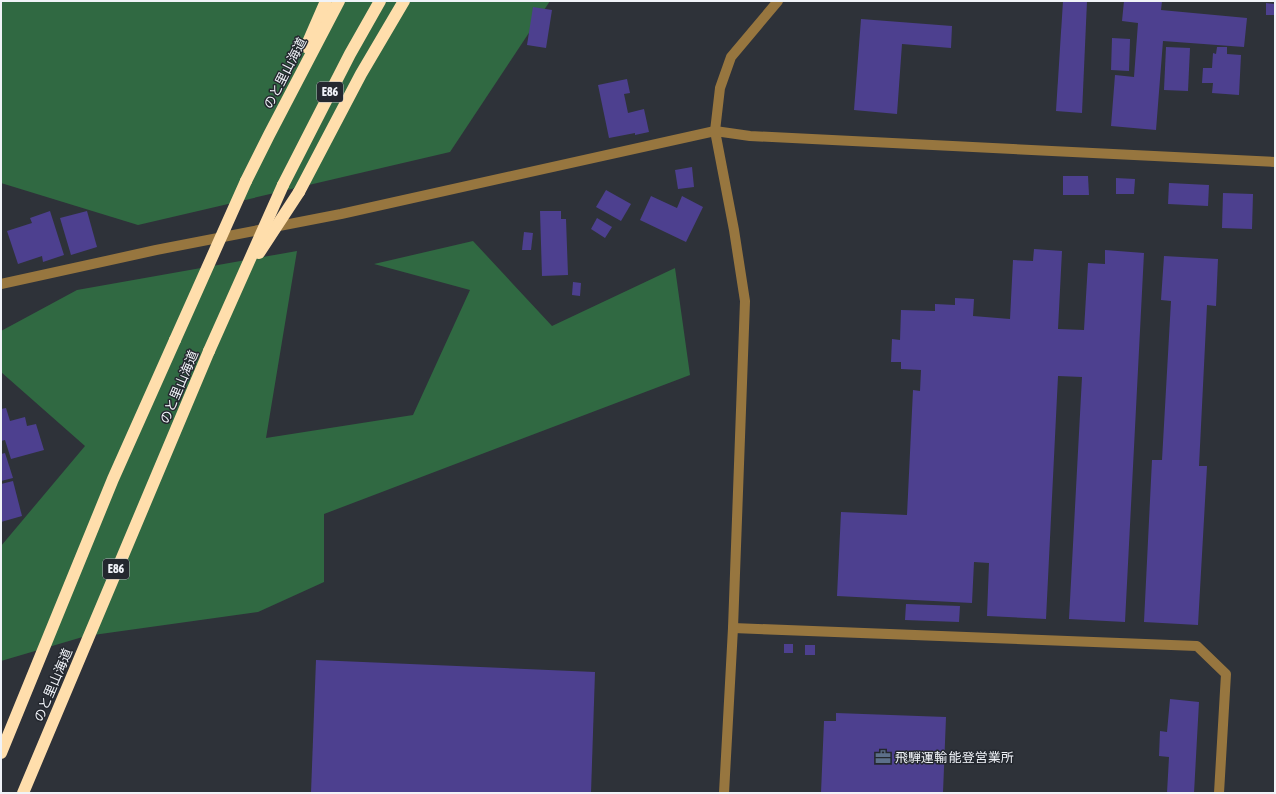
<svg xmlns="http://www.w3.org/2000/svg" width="1276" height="794" viewBox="0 0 1276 794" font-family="'Asap Condensed','Noto Sans JP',sans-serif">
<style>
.green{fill:#306942}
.building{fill:#4d408f}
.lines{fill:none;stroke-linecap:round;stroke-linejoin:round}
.minor{stroke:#97763f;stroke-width:10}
.highway{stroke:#ffdeac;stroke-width:12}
.highway-bridge{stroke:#ffdeac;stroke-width:12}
.labels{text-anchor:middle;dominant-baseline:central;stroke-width:3;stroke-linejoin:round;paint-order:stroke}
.shield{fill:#24282f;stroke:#b3b6bc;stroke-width:1}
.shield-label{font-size:12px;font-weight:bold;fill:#f0f3f8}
.street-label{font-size:13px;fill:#f0f3f8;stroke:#24282f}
.poi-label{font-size:13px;fill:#f0f3f8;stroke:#24282f;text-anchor:start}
</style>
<rect width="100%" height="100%" fill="#2e3239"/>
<g class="green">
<path d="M1,1h549l-100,151 -312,73 -137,-42z"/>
<path d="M473,241l79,85 123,-58 15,107 -366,139v68l-66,30 -172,24 -85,25v-115l84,-100 -84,-74v-41l76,-41 220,-39 -31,187 147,-23 57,-125 -96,-26z"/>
</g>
<g class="building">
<path d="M1063,1h24l-5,112 -26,-2z"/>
<path d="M1124,1h38l-1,9 86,8 -3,29 -81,-6 -7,89 -45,-4 4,-51 19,2 4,-54 -16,-2z"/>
<path d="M1266,3l9,1 -1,11h-8z"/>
<path d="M533,7l19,3 -6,38 -19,-3z"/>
<path d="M861,19l91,7 -1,22 -49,-4 -5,70 -43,-4z"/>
<path d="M1112,38l18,1 -1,32 -18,-1z"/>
<path d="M1166,47l24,1 -2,43 -24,-1z"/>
<path d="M1217,47h10v7l14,1 -2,40 -27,-2 1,-10h-11l1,-15h9l1,-15 3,1z"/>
<path d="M627,79l3,14 -6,1 4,19 16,-4 5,23 -14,3v-2l-26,5 -11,-53z"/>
<path d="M692,167l2,20 -16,2 -3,-19z"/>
<path d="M1063,176h25l1,19h-26z"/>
<path d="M1116,178l19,1 -1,15h-18z"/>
<path d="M1169,183l40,2 -1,21 -40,-2z"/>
<path d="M606,190l25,14 -10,17 -25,-14z"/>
<path d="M1223,193l30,1 -1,35 -30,-1z"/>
<path d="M651,196l26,12 5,-12 21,11 -17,35 -46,-22z"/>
<path d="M50,211l14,44 -21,7 -1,-6 -24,8 -11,-33 25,-8 -2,-5z"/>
<path d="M87,211l10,36 -26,8 -11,-37z"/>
<path d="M540,211h21v8h5l2,56 -26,1z"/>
<path d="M597,218l15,9 -7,11 -14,-9z"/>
<path d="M524,232l9,1 -2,17h-9z"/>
<path d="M1034,249l28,2 -4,78 26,1 4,-67 17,1v-14l39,3 -19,369 -56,-3 13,-242 -24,-1 -12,243 -59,-3 2,-53 -15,-1 -2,41 -135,-7 4,-84 66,3 6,-125 7,1 1,-21 -20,-1v-7h-10l1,-23 8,1 1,-30 34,1v-7l20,1v-7l19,1 -1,17 37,3 3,-59 20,1z"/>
<path d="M1164,256l54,3 -2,47 -9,-1 -8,161h8l-9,159 -54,-3 8,-162h10l9,-159 -10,-1z"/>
<path d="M573,282l8,1 -1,13 -8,-1z"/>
<path d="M6,408l4,13 15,-4 2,9 9,-2 8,26 -33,9 -6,-19 -4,1v-32z"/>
<path d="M5,453l8,25 -12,3v-27z"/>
<path d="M13,481l9,35 -21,6v-38z"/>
<path d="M906,604l54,2 -1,16 -54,-2z"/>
<rect x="784" y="644" width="9" height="9"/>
<rect x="805" y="645" width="10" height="10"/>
<path d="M316,660l279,12 -4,121h-280z"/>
<path d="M1170,699l29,3 -5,91h-27l2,-36 -10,-1 1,-25 7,1z"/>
<path d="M836,713l110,4 -3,76h-122l3,-72h12z"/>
</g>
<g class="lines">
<g class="minor">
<path d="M1,284l155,-34 185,-36 374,-83 35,5 525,26"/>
<path d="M733,628l464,18 29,28 -7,119"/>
<path d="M724,793l9,-165 12,-327 -11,-71 -19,-99 5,-43 11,-31 47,-56"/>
</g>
<g class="highway">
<path d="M306,47l20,-46"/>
<path d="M246,181l23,-46 70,-134"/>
<path d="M283,185l67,-131 30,-53"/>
<path d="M299,192l62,-118 43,-73"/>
<path d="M1,753l112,-274 62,-139"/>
<path d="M23,793l186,-442"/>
</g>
<g class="highway-bridge">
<path d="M259,253l40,-61"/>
<path d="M175,340l71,-159"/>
<path d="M209,351l74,-166"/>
</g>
</g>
<defs>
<symbol id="office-bare" viewBox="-9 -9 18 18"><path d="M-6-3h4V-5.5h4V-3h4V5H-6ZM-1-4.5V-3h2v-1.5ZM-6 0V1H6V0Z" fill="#5c6f8a" stroke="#24282f" stroke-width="2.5" paint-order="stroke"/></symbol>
</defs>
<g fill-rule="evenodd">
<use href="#office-bare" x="872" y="746" width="22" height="22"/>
</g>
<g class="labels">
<g class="shield">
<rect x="317" y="82" width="26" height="20" rx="3"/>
<rect x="103" y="559" width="26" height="20" rx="3"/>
</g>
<g class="shield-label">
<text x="330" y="92">E86</text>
<text x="116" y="569">E86</text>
</g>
<g class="street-label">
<text transform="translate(285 73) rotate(-63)">のと里山海道</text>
<text transform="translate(179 387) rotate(-67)">のと里山海道</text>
<text transform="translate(53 685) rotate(-67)">のと里山海道</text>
</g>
<g class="poi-label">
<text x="895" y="757">飛騨運輸 能登営業所</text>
</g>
</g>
<rect width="1276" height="794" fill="none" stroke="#f0f3f8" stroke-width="4"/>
</svg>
